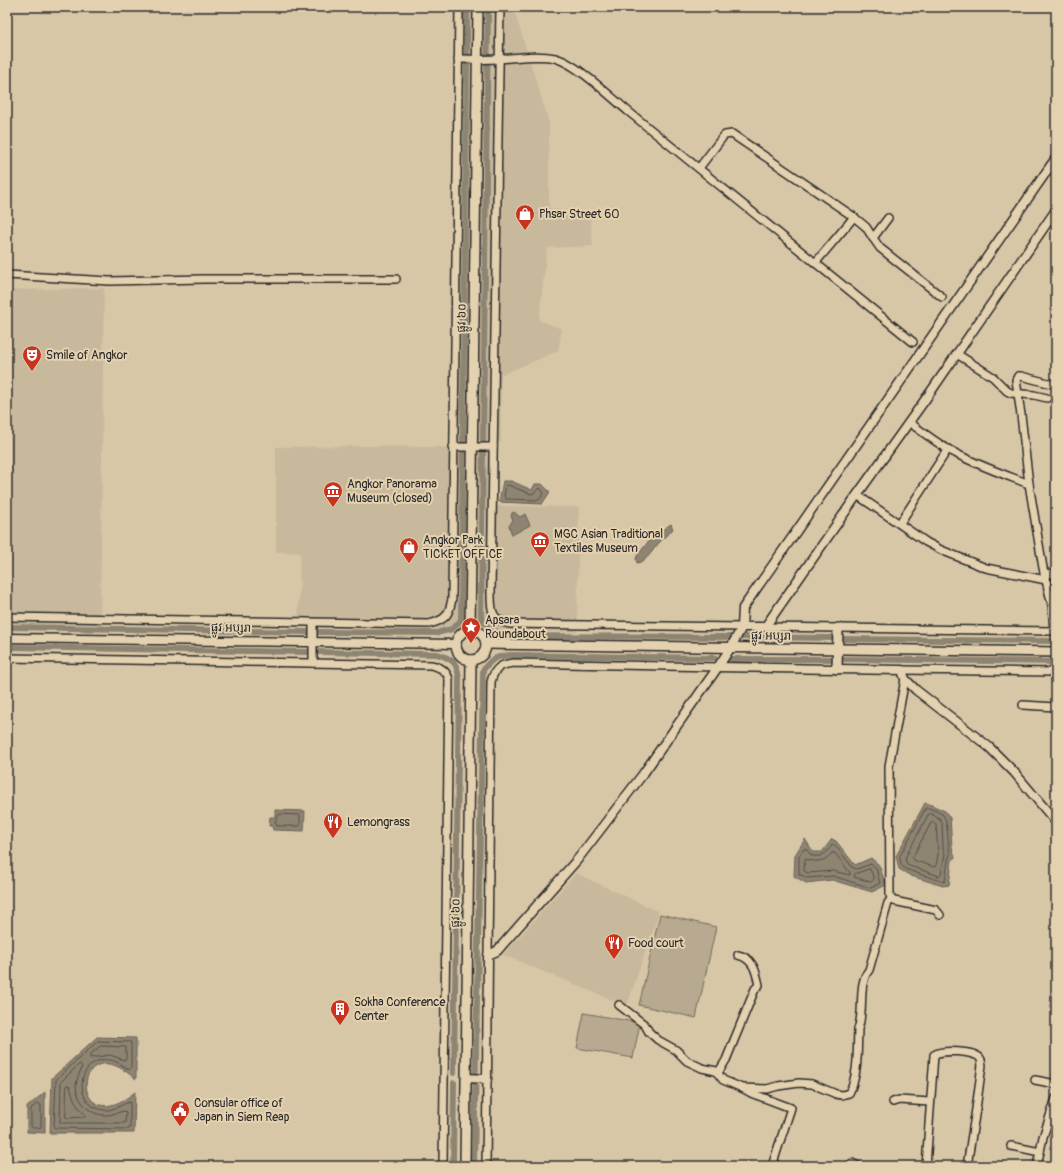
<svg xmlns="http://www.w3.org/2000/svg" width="1063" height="1173" viewBox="0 0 1063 1173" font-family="Pangolin,'Noto Sans Khmer',sans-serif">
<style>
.built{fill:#c8b99c}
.green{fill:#b8aa90;stroke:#726a5e}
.water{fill:#8e8472;stroke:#666056}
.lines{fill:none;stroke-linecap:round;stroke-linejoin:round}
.shore{stroke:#534f47;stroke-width:1}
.canal{stroke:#8e8472;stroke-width:6}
.minor-casing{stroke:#2b2b2b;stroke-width:10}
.tertiary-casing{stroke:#2b2b2b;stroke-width:11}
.secondary-casing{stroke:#2b2b2b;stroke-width:12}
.minor{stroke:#e3d1af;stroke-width:7}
.tertiary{stroke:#e3d1af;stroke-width:8}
.secondary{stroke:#e3d1af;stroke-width:9}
.labels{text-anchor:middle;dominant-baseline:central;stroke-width:4;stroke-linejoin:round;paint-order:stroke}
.poi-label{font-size:12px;fill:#2b2b2b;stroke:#e3d1af;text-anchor:start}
.street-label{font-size:12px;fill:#2b2b2b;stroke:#e3d1af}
</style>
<rect width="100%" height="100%" fill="#d8c7a7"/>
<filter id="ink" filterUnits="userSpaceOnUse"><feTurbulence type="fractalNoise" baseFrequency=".025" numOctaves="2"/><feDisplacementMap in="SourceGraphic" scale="8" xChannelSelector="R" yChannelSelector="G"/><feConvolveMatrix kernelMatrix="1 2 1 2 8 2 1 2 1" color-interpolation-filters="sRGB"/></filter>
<g filter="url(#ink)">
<g class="built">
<path d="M461,7h52l36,115v86l41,8 3,30 -46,2 -8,72 23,9 -4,22 -57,24v67l-46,-1z"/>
<path d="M104,288l-4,340 -93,-2v-336z"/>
<path d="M373,446l122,2v58l84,1 -2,125 -279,-5 2,-74 -24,-1v-105z"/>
<path d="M576,873l83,39 -32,94 -124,-51z"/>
</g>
<g class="green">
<path d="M660,914l56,13 -20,91 -57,-13z"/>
<path d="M584,1013l56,10 -7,35 -56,-10z"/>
</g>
<g class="water">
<path d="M503,481h8l21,9 3,-6h7l8,8 -8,12 -43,-2z"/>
<path d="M514,512l6,5 5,-3 5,11 -18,10 -3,-9 4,-6 -2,-4 1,-3z"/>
<path d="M671,524l2,5c-5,5 -10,9 -14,14 -7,7 -11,18 -22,20l-1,-4 1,-3 15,-19z"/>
<path d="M925,803h2l18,8 5,7 2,29 3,10 -3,4 -3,24 -6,1 -32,-10 -12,-7 -3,-13z"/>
<path d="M275,810l30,1 -1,20 -31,-1 -1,-4h-3l1,-9h5z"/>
<path d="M805,839l8,13h9l10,-13 4,2 19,24 16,-7 8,7 7,20 -14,7 -40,-12 -26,3 -12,-7 1,-21z"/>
<path d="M97,1037l39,1v41c-8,-6 -18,-14 -27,-15 -38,-5 -28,72 26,28l-1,41h-84l2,-55z"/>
<path d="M45,1092v41l-18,-1v-25z"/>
</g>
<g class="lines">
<g class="shore">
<path d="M508,485l23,9 3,-1 6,-5 4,5 -5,7 -33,-1 -2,-3 2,-10z"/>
<path d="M926,808h3c4,2 11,4 14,7 5,5 5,31 7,40l-2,5 -3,21 -1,1 -39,-13c-4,-3 -5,-8 -5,-13z"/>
<path d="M280,814l20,1v11h-23l-2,-4z"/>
<path d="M931,814l8,4 3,4 1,26 2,6 -4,20 -2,2 -32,-11 -2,-7 23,-43z"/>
<path d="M933,822l3,2 2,30 -2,12 -2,1 -21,-7 -1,-2 19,-35z"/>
<path d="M832,845h3l18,23 4,1 14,-5 5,4 4,15 -9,5 -38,-12 -26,2 -8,-4v-18l5,-7h2l6,7c12,1 13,-2 20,-11z"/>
<path d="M832,853h3l15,20v2l-17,-4 -25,2 -4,-2 1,-12c11,3 19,4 27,-6z"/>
<path d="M870,869l4,10 -3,3 -17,-5 1,-3z"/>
<path d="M98,1041l33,1v26l-2,2c-6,-4 -12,-9 -19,-10 -33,-5 -39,46 -6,50 10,1 17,-6 26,-8v26l-1,1 -74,-1 -1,-1 2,-47z"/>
<path d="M101,1046l25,1v12l-2,1 -14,-5 -20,3v-3z"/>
<path d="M80,1064l2,3c-2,5 -5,11 -6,18 0,15 14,31 30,30 6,0 13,-3 18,-4l2,2 -1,10h-65l1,-41z"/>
<path d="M67,1085l3,1c3,12 6,21 15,28v3l-17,1 -2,-1z"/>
<path d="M38,1103l3,2v22l-2,1h-6l-2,-2v-17z"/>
</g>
<g class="canal">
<path d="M488,7l-7,609c5,13 15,16 27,20l223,1"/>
<path d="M467,54v-47"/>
<path d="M7,627l301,5"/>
<path d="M317,632l120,1 15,-4 9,-9 6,-556"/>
<path d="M742,637l90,1"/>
<path d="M843,639l213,2"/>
<path d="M7,647l300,5"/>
<path d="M317,652l120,2c17,5 21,10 22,26l-5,393"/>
<path d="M730,659h103"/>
<path d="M842,659l214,3"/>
<path d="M453,1166l1,-83"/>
<path d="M474,1166l9,-496c9,-12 12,-13 27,-15l205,3"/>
</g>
<defs>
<g id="minor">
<path d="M500,7l-9,584c0,17 -1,30 19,33l232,3"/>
<path d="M458,59c13,0 26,1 40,0 18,-1 39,-5 57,-1 21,5 57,40 74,54l284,230"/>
<path d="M699,168l23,-30 3,-3 7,-1 122,83 12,10 7,11"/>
<path d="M888,218l-15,20 7,10 62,49"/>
<path d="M816,262l38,-45"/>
<path d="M7,275l102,6 95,-2h192"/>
<path d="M957,354l36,23 14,14 4,2 23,2 13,3"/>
<path d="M909,422c15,11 29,22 44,30 24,13 50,22 76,32"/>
<path d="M453,447h40"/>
<path d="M857,495l69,47 15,8 45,18 60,12"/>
<path d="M900,523l48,-74"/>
<path d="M1044,573l12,1"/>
<path d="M7,617l422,7c17,-4 20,-9 23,-25l7,-592"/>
<path d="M765,627l291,4"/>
<path d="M1054,631l-2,-26 -9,-37 -14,-84 -8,-69 -5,-35 2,-4h3l35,9"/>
<path d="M7,658l424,7c9,2 15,5 18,14l-6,487"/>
<path d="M313,663v-40"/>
<path d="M902,670l154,2"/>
<path d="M905,679l-16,87 1,128 1,5 3,2 42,9 4,5"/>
<path d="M1023,705l33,2"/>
<path d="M488,955l3,-273c3,-13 9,-18 23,-19l204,4"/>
<path d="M619,1005l26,20 4,7 9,8 18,10 11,11 15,7 14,3 7,9 19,8 9,5 40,15 -19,58"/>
<path d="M718,1073l8,-13 29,-71 4,-4c-3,-14 -6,-27 -21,-30"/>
<path d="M1035,1080l21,4"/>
<path d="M742,1088l25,1 11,-3 21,-3 13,1 24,10 6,1 7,-2c10,-19 8,-43 9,-64 7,-18 -1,-45 11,-59l19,-67 3,-4"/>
<path d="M893,1102l6,-2 31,2"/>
<path d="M1011,1146l29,6"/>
<path d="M852,1163l6,3"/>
<path d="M486,1166l1,-87"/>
<path d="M926,1166l8,-111c7,-6 41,-4 46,3 2,2 1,5 2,7l-6,44 -9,57"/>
<path d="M1037,1166l6,-29 13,-39"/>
</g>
<g id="tertiary">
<path d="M742,627h23l92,-132 75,-105 124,-180"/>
<path d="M7,638l449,6"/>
<path d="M718,667l184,3 3,9 11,11 73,57 25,25 42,50"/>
<path d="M466,1078l21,1 1,-124 9,-4 80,-91 66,-86 75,-107 13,-20 11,-20 1,-19 313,-450"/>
</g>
<g id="secondary">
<path d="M470,629l8,-622"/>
<circle cx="471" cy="645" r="15"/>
<path d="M486,644l570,8"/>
<path d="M837,669l1,-41"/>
<path d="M465,1166l6,-506"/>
</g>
</defs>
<use href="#minor" class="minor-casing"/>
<use href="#tertiary" class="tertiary-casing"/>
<use href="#secondary" class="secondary-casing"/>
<use href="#minor" class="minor"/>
<use href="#tertiary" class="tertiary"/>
<use href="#secondary" class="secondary"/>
</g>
</g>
<defs>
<symbol id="shop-pin" viewBox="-11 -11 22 30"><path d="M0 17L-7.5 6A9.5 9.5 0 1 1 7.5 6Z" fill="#c8321e" stroke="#e3d1af"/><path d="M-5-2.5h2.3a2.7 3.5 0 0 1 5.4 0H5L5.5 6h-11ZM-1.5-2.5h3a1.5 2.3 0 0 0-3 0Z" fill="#fff"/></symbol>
<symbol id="theatre-pin" viewBox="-11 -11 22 30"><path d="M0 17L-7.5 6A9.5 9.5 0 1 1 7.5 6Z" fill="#c8321e" stroke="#e3d1af"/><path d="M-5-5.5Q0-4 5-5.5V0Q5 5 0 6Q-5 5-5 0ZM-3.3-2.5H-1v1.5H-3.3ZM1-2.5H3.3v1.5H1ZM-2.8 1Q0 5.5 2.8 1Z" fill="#fff"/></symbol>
<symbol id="museum-pin" viewBox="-11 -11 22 30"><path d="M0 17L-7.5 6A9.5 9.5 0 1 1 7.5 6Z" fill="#c8321e" stroke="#e3d1af"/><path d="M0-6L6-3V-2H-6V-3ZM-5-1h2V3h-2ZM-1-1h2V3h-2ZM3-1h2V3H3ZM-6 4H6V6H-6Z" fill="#fff"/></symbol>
<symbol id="sight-pin" viewBox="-11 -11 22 30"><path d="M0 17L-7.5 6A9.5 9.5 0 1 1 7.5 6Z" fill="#c8321e" stroke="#e3d1af"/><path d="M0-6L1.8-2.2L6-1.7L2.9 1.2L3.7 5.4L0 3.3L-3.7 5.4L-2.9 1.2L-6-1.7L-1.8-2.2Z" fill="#fff"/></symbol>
<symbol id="restaurant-pin" viewBox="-11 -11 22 30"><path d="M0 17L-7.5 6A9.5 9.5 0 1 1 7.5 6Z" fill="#c8321e" stroke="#e3d1af"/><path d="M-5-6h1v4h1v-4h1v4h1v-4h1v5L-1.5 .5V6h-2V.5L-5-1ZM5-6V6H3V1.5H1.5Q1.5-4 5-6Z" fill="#fff"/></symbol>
<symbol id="building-pin" viewBox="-11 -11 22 30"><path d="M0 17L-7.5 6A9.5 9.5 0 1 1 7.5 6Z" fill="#c8321e" stroke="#e3d1af"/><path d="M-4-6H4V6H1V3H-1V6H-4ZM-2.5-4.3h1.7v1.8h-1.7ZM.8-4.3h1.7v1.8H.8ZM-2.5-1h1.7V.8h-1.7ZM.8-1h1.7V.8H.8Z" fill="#fff"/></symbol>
<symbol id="civic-pin" viewBox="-11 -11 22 30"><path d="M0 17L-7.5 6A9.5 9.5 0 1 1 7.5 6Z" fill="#c8321e" stroke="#e3d1af"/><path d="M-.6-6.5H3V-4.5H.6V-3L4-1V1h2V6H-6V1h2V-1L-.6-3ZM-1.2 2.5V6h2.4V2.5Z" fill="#fff"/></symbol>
</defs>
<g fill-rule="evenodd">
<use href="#shop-pin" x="514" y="203" width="22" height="30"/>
<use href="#theatre-pin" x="21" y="344" width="22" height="30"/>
<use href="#museum-pin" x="322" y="480" width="22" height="30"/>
<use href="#museum-pin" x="529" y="530" width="22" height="30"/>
<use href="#shop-pin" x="398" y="536" width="22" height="30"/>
<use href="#sight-pin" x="460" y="616" width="22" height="30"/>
<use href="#restaurant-pin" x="322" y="811" width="22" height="30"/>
<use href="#restaurant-pin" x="603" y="932" width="22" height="30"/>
<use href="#building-pin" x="329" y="998" width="22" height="30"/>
<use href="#civic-pin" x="169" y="1099" width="22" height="30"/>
</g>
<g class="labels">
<g class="poi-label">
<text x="539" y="214">Phsar Street 60</text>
<text x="46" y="355">Smile of Angkor</text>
<text x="347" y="484">Angkor Panorama<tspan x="347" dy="14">Museum (closed)</tspan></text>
<text x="554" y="534">MGC Asian Traditional<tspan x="554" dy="14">Textiles Museum</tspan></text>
<text x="423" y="540">Angkor Park<tspan x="423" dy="14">TICKET OFFICE</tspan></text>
<text x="485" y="620">Apsara<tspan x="485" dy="14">Roundabout</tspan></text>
<text x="347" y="822">Lemongrass</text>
<text x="628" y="943">Food court</text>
<text x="354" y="1002">Sokha Conference<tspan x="354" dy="14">Center</tspan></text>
<text x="194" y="1103">Consular office of<tspan x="194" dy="14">Japan in Siem Reap</tspan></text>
</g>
<g class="street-label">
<text transform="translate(462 318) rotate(-89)">ផ្លូវ ៦០</text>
<text transform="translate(231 628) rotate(1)">ផ្លូវ អប្សរា</text>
<text transform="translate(771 636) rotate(1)">ផ្លូវ អប្សរា</text>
<text transform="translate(456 913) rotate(-89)">ផ្លូវ ៦០</text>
</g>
</g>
<rect width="1063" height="1173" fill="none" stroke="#e3d1af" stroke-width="24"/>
<rect x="12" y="12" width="1039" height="1149" fill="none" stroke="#2b2b2b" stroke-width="1.5" filter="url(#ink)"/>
</svg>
